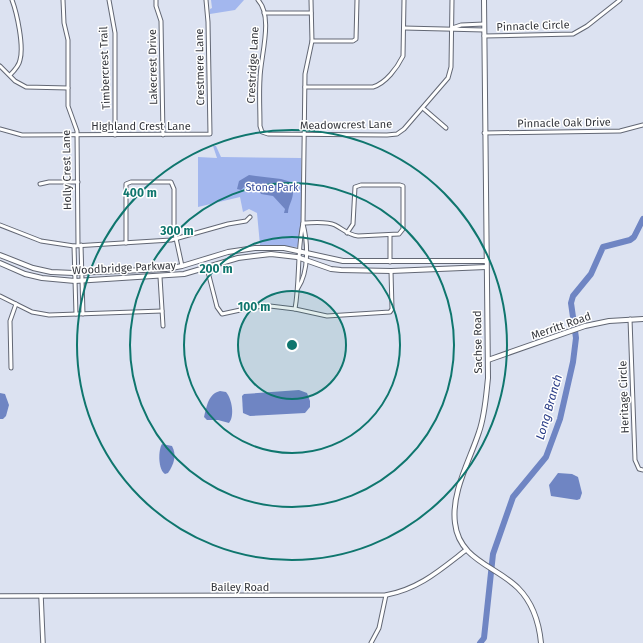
<svg xmlns="http://www.w3.org/2000/svg" width="643" height="643" viewBox="0 0 643 643" font-family="'Fira Sans',sans-serif">
<style>
.green{fill:#a3b7ee}
.water{fill:#6f85c3}
.lines{fill:none;stroke-linecap:round;stroke-linejoin:round}
.river{stroke:#6f85c3;stroke-width:6}
.minor-casing{stroke:#626774;stroke-width:5}
.tertiary-casing{stroke:#626774;stroke-width:5.5}
.secondary-casing{stroke:#626774;stroke-width:6}
.minor{stroke:#fff;stroke-width:3}
.tertiary{stroke:#fff;stroke-width:3.5}
.secondary{stroke:#fff;stroke-width:4}
.ring{fill:none;stroke:#0f766e;stroke-width:2}
.labels{text-anchor:middle;dominant-baseline:central;stroke-width:3;stroke-linejoin:round;paint-order:stroke}
.street-label{font-size:11px;fill:#34363c;stroke:#fff}
.park-label{font-size:11px;fill:#394f9c;stroke:#fff}
.water-label{font-size:12px;font-style:italic;fill:#283b86;stroke:#fff}
.centre{fill:#0f766e;stroke:#fff;stroke-width:2}
.ring-label{font-size:12px;text-anchor:middle;font-weight:bold;fill:#0f766e;stroke:#fff;stroke-width:3;stroke-linejoin:round;paint-order:stroke}
</style>
<rect width="100%" height="100%" fill="#dce2f1"/>
<g class="green">
<path d="M211,0h33l-9,10 -25,4v-5l2,-1z"/>
<path d="M213,146h3l5,11 80,1v67l-3,22 -38,-2 -3,-32 -8,-4 -6,3 -3,-15 -42,10v-50l19,1z"/>
</g>
<g class="water">
<path d="M249,175l32,4 10,3c6,15 -3,21 -3,31h-4l1,-4 -12,-13 -12,-2 -5,-10 -7,-2 -8,8 -4,-1 2,-8z"/>
<path d="M299,390l8,3 3,8v6l-5,6 -55,3 -7,-3 -1,-17 2,-2z"/>
<path d="M220,391l6,1c6,7 9,24 3,31l-11,-3h-11l-3,-3c3,-11 4,-23 16,-26z"/>
<path d="M0,393l5,1 4,11 -3,11 -3,3h-3z"/>
<path d="M162,444l10,2c5,9 2,18 -4,27l-3,1c-7,-4 -7,-24 -3,-30z"/>
<path d="M558,473l14,1 6,3 4,16 -2,6 -3,1 -26,-4 -2,-11z"/>
</g>
<g class="lines">
<path class="river" d="M480,643l4,-5 9,-84 20,-57 33,-40 14,-38 13,-57 3,-24 -5,-35 2,-7 18,-22 12,-27 27,-7 4,-3 9,-18"/>
<defs>
<g id="minor">
<path d="M63,0l1,23 4,17v66l9,25 1,114"/>
<path d="M109,0l6,33v102"/>
<path d="M156,0v6l5,15 2,114"/>
<path d="M258,0c16,17 2,58 2,79 -1,16 0,31 0,47l2,6 6,2 119,1 10,-1 7,-5 44,-51 3,-11 1,-67"/>
<path d="M264,13h47"/>
<path d="M404,28l80,2"/>
<path d="M452,28l9,-3 23,-1"/>
<path d="M484,36l89,-2 14,-8 33,-26"/>
<path d="M312,41h41l3,-2 1,-39"/>
<path d="M0,66l15,15 11,6 42,1"/>
<path d="M10,75c4,-4 9,-9 10,-15 4,-14 -3,-47 -8,-60"/>
<path d="M305,87h68c13,-4 24,-19 30,-31l1,-56"/>
<path d="M424,109l22,19"/>
<path d="M0,129l22,6 188,-1 -2,-112 -2,-22"/>
<path d="M484,133l136,-2 23,-6"/>
<path d="M40,184l9,-2h29"/>
<path d="M303,223c9,0 23,-2 32,2 8,4 13,10 23,11l41,-2 4,-5v-43l-3,-1h-39l-6,2 -2,37 -6,9"/>
<path d="M0,225l41,16 33,5 97,-6 57,-16 18,-3 4,-4"/>
<path d="M390,236v26"/>
<path d="M126,243v-59l5,-2h40l3,7v40l8,37"/>
<path d="M81,245l2,69"/>
<path d="M74,246l2,68"/>
<path d="M207,268l10,39 5,7 32,-7 16,-1 25,3 32,7 63,-4 2,-3 -1,-38"/>
<path d="M160,277l3,49"/>
<path d="M298,288c11,-17 10,-45 5,-64"/>
<path d="M0,296l32,16 17,3 113,-4"/>
<path d="M295,309c5,-29 2,-58 8,-86l2,-149 7,-33 -1,-41"/>
<path d="M630,319l5,141 4,9 4,1"/>
<path d="M11,368l-1,-47 6,-17"/>
<path d="M371,643l8,-15 7,-33"/>
</g>
<g id="tertiary">
<path d="M0,596l386,-1c33,-6 54,-25 80,-45"/>
<path d="M41,596l2,47"/>
</g>
<g id="secondary">
<path d="M484,0l4,378c-2,18 -3,37 -9,54 -9,28 -28,60 -24,91 4,37 41,43 63,65 15,15 21,34 23,55"/>
<path d="M0,255l33,13 18,4 23,1 92,-4 16,-3 46,-14 27,-4h29l59,13h143"/>
<path d="M0,263l25,11 17,4 33,3 109,-7 54,-16 33,-4 26,3 34,12 10,1 50,1 95,-4"/>
<path d="M488,360l97,-34 24,-5 34,-2"/>
</g>
</defs>
<use href="#minor" class="minor-casing"/>
<use href="#tertiary" class="tertiary-casing"/>
<use href="#secondary" class="secondary-casing"/>
<use href="#minor" class="minor"/>
<use href="#tertiary" class="tertiary"/>
<use href="#secondary" class="secondary"/>
</g>
<circle cx="292" cy="345" r="54" fill="#0f766e" fill-opacity=".12"/>
<g class="ring">
<circle cx="292" cy="345" r="54"/>
<circle cx="292" cy="345" r="108"/>
<circle cx="292" cy="345" r="162"/>
<circle cx="292" cy="345" r="215"/>
</g>
<g class="labels">
<g class="street-label">
<text transform="translate(533 26) rotate(-2)">Pinnacle Circle</text>
<text transform="translate(253 65) rotate(-87)">Crestridge Lane</text>
<text transform="translate(153 67) rotate(-91)">Lakecrest Drive</text>
<text transform="translate(200 67) rotate(-91)">Crestmere Lane</text>
<text transform="translate(105 68) rotate(-92)">Timbercrest Trail</text>
<text transform="translate(564 123) rotate(-1)">Pinnacle Oak Drive</text>
<text transform="translate(346 125) rotate(-1)">Meadowcrest Lane</text>
<text x="141" y="126">Highland Crest Lane</text>
<text transform="translate(67 170) rotate(-91)">Holly Crest Lane</text>
<text transform="translate(124 268) rotate(-3)">Woodbridge Parkway</text>
<text transform="translate(561 326) rotate(-19)">Merritt Road</text>
<text transform="translate(478 342) rotate(-91)">Sachse Road</text>
<text transform="translate(624 397) rotate(-92)">Heritage Circle</text>
<text x="240" y="587">Bailey Road</text>
</g>
<g class="park-label">
<text x="272" y="187">Stone Park</text>
</g>
<g class="water-label">
<text transform="translate(549 407) rotate(-74)">Long Branch</text>
</g>
</g>
<circle cx="292" cy="345" r="6" class="centre"/>
<g class="ring-label">
<text x="140" y="197">400 m</text>
<text x="177" y="235">300 m</text>
<text x="216" y="273">200 m</text>
<text x="254" y="311">100 m</text>
</g>
</svg>
